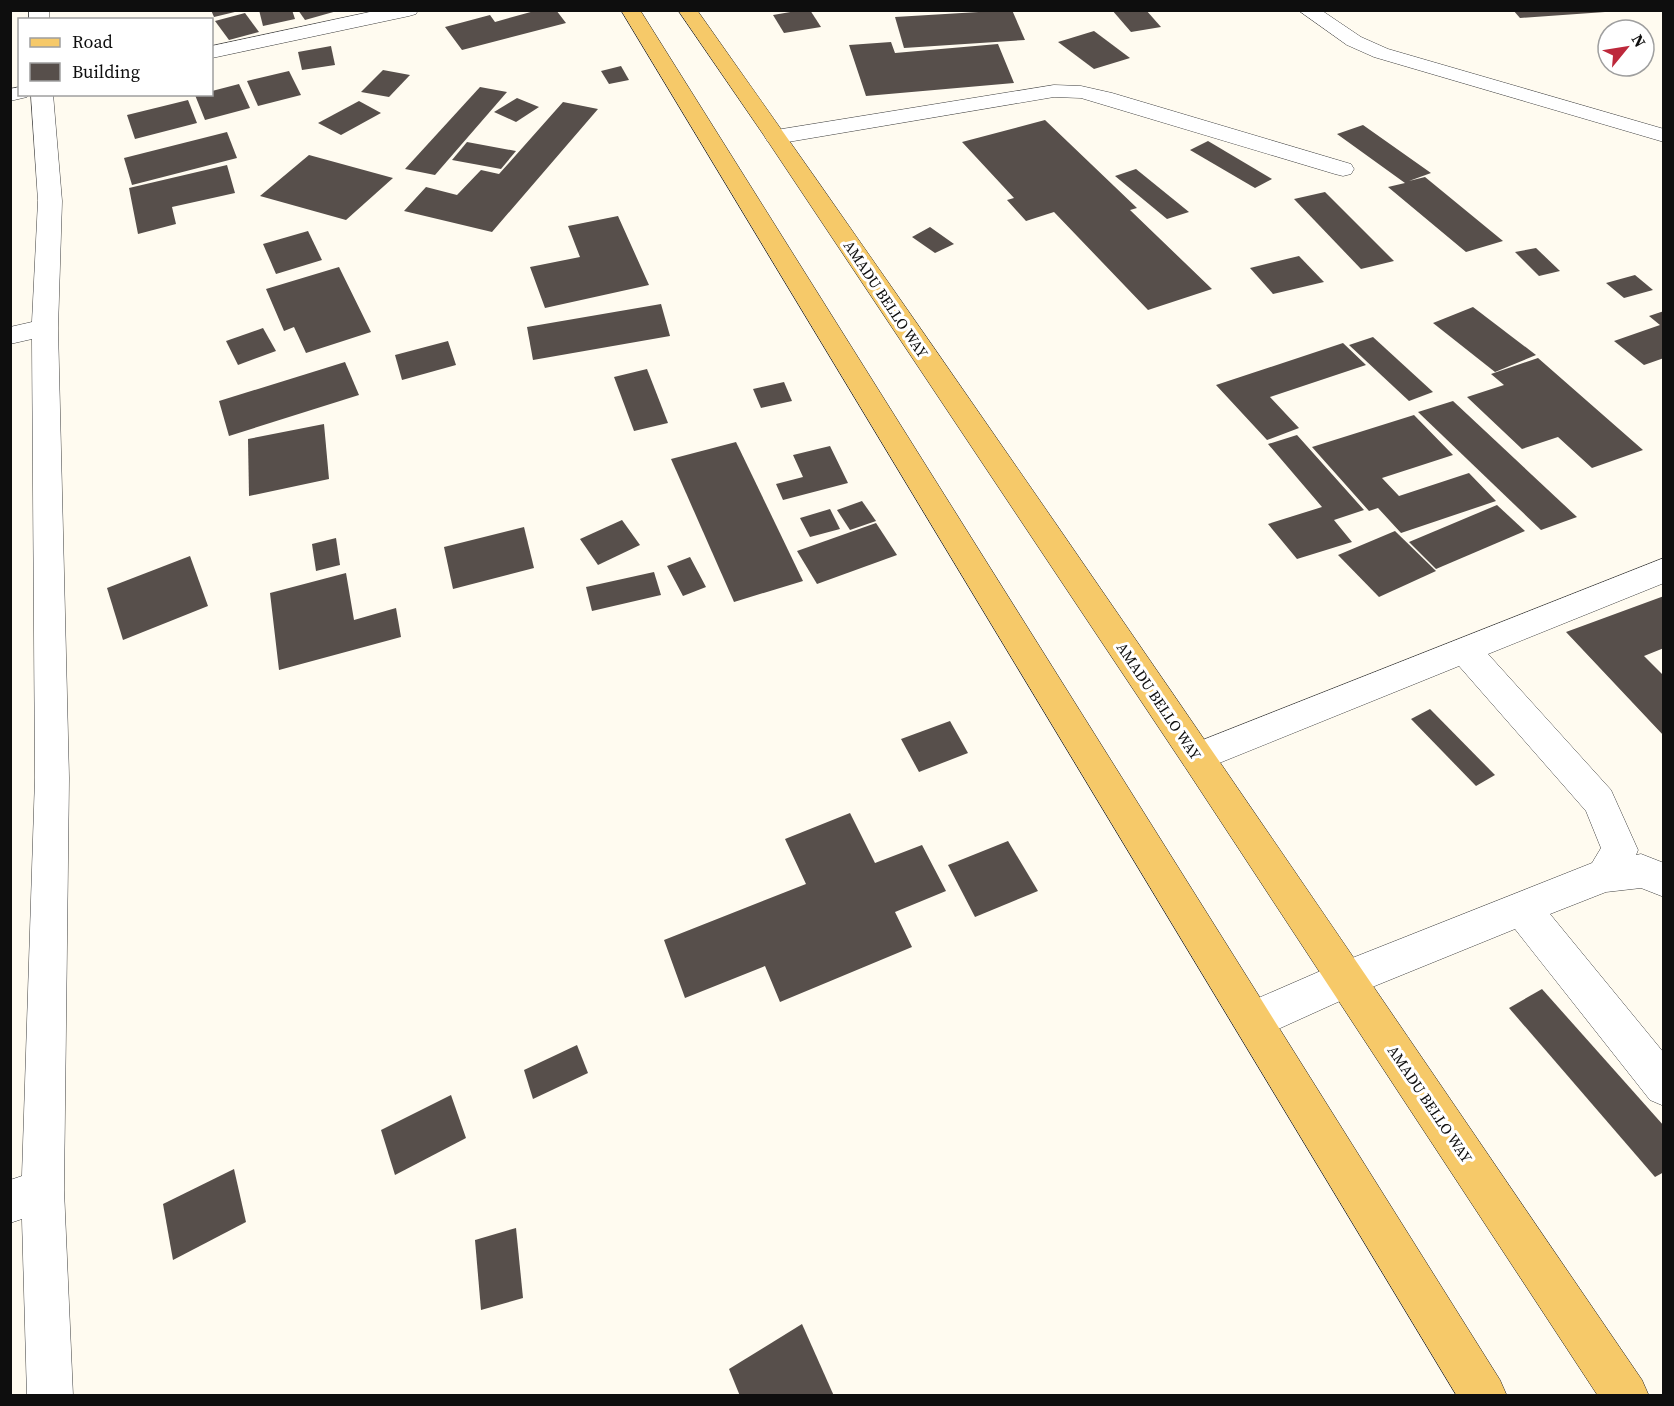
<svg xmlns="http://www.w3.org/2000/svg" width="1674" height="1406" viewBox="0 0 1674 1406" font-family="'Source Serif 4',serif">
<style>
.building{fill:#574f4b}
.lines{fill:none;stroke-linecap:round;stroke-linejoin:round}
.minor-casing{stroke:#414141;stroke-width:1}
.major-casing{stroke:#1f1f1f;stroke-width:1}
.minor{fill:#fff;fill-rule:evenodd}
.major{fill:#f6c969;fill-rule:evenodd}
.labels{text-anchor:middle;dominant-baseline:central;stroke-width:6;stroke-linejoin:round;paint-order:stroke}
.street-label{font-size:15px;fill:#0e0e0e;stroke:#fff}
</style>
<rect width="100%" height="100%" fill="#fffbf0"/>
<g class="building">
<path d="M211,10h28v1l-25,6z"/>
<path d="M259,10h33l3,9 -32,7z"/>
<path d="M298,10h39v1l-32,9z"/>
<path d="M538,10h18l10,13 -104,27 -17,-23 45,-12 5,7z"/>
<path d="M802,10h8l11,17 -37,6 -11,-18z"/>
<path d="M1012,10l13,30 -121,8 -9,-31z"/>
<path d="M1112,10h34l15,17 -30,5z"/>
<path d="M1513,10h92v2l-85,6z"/>
<path d="M245,13l14,19 -30,8 -14,-19z"/>
<path d="M1094,31l36,27 -36,11 -36,-27z"/>
<path d="M891,42l4,11 103,-9 16,39 -148,13 -17,-51z"/>
<path d="M331,46l4,19 -33,5 -4,-18z"/>
<path d="M621,66l8,14 -20,4 -8,-13z"/>
<path d="M383,70l27,5 -21,22 -28,-5z"/>
<path d="M289,71l12,24 -43,11 -11,-25z"/>
<path d="M239,84l11,24 -45,12 -10,-25 17,-1v-3z"/>
<path d="M480,87l27,5 -72,83 -30,-6z"/>
<path d="M517,98l22,9 -23,15 -22,-10z"/>
<path d="M188,100l9,23 -62,16 -8,-24z"/>
<path d="M359,101l22,12 -40,22 -23,-12z"/>
<path d="M563,102l35,7 -106,123 -88,-21 22,-24 31,8 24,-25 18,4z"/>
<path d="M1045,120l92,88 -7,2 82,79 -64,21 -94,-98 -28,9 -19,-21 7,-2 -52,-56z"/>
<path d="M1363,125l68,48 -22,8 16,-4 78,64 -37,11 -78,-65 17,-4 -68,-49z"/>
<path d="M227,132l10,26 -105,27 -8,-27z"/>
<path d="M1208,141l64,38 -17,9 -65,-38z"/>
<path d="M467,142l49,9 -15,18 -49,-9z"/>
<path d="M309,155l84,23 -47,42 -86,-24z"/>
<path d="M227,165l8,28 -63,14 4,17 -38,10 -9,-46z"/>
<path d="M1136,169l53,43 -22,7 -52,-43z"/>
<path d="M1325,192l69,69 -33,8 -67,-70z"/>
<path d="M618,216l31,69 -104,23 -15,-41 50,-10 -12,-31z"/>
<path d="M930,227l24,17 -19,9 -23,-16z"/>
<path d="M308,231l14,29 -46,14 -13,-30z"/>
<path d="M1536,248l24,23 -21,5 -24,-24z"/>
<path d="M1299,256l25,26 -51,12 -23,-26z"/>
<path d="M339,267l32,65 -65,21 -12,-26 -10,4 -18,-42z"/>
<path d="M1635,275l18,15 -29,8 -18,-15z"/>
<path d="M661,304l9,32 -137,24 -6,-33z"/>
<path d="M1473,307l63,48 -41,17 -62,-49z"/>
<path d="M1664,311v47l-20,7 -30,-24 46,-16 -11,-9z"/>
<path d="M263,328l13,23 -38,14 -12,-24z"/>
<path d="M1373,337l60,55 -24,9 -60,-56z"/>
<path d="M448,341l8,24 -54,15 -7,-25z"/>
<path d="M1343,343l23,22 -96,32 29,31 -32,12 -51,-55z"/>
<path d="M1538,358l105,92 -51,18 -34,-31 -36,12 -55,-52 37,-12 -13,-11z"/>
<path d="M345,362l14,33 -130,41 -10,-35z"/>
<path d="M647,369l21,54 -34,8 -20,-54z"/>
<path d="M784,382l8,19 -31,7 -8,-19z"/>
<path d="M1453,401l124,116 -36,13 -123,-118z"/>
<path d="M1414,415l39,40 -71,23 17,18 70,-23 27,28 -95,32 -23,-25 -9,3 -57,-64z"/>
<path d="M324,424l5,55 -80,17 -1,-57z"/>
<path d="M1297,435l67,75 -30,10 18,22 -55,17 -29,-35 54,-17 -54,-63z"/>
<path d="M736,442l67,139 -69,21 -63,-143z"/>
<path d="M830,446l18,37 -65,17 -7,-16 27,-7 -10,-22z"/>
<path d="M862,501l14,20 -26,9 -13,-20z"/>
<path d="M1497,505l28,26 -89,38 -27,-27z"/>
<path d="M830,509l10,20 -30,8 -10,-19z"/>
<path d="M622,520l18,25 -42,20 -18,-26z"/>
<path d="M876,523l21,32 -80,29 -20,-33z"/>
<path d="M524,527l10,41 -81,21 -9,-42z"/>
<path d="M1395,531l41,40 -57,26 -41,-42z"/>
<path d="M336,538l4,27 -24,6 -4,-27z"/>
<path d="M190,556l18,50 -85,34 -16,-52z"/>
<path d="M690,557l16,30 -23,9 -16,-30z"/>
<path d="M654,572l7,23 -69,16 -6,-24z"/>
<path d="M346,573l8,47 42,-12 5,29 -122,33 -9,-77z"/>
<path d="M1664,596v52l-20,8 20,20v60l-98,-104z"/>
<path d="M1430,709l65,66 -19,11 -65,-67z"/>
<path d="M950,721l18,32 -49,19 -18,-33z"/>
<path d="M850,813l25,50 47,-18 24,46 -51,21 17,35 -132,55 -15,-36 -80,32 -21,-58 142,-56 -21,-45z"/>
<path d="M1008,841l30,50 -63,26 -27,-52z"/>
<path d="M1542,989l122,137v46l-9,5 -146,-169z"/>
<path d="M577,1045l11,28 -55,26 -9,-29z"/>
<path d="M451,1095l15,43 -71,37 -14,-45z"/>
<path d="M234,1169l12,53 -73,38 -10,-56z"/>
<path d="M516,1228l7,70 -42,12 -6,-70z"/>
<path d="M802,1324l32,72h-94l-11,-27z"/>
</g>
<g class="lines">
<defs>
<g id="minor">
<rect x="29" y="10" width="20" height="10"/>
<path d="M379,10h39l-2,4 -7,2 -197,42v-12z"/>
<path d="M1298,10h23l40,27 27,12 276,80v13l-290,-85 -27,-12z"/>
<path d="M1054,85l27,1 31,7 239,71 3,5 -3,5 -8,2 -8,-2 -254,-76 -27,-1 -278,47 -8,-2 -3,-5 3,-5 8,-2z"/>
<path d="M20,87v7h10l-3,3 -17,4v-12z"/>
<path d="M31,94h22l9,107 -4,127 11,450 -5,412 9,206h-46l-5,-177 -12,4v-43l12,-4 13,-398 -3,-439 -22,5v-17l22,-5 6,-121z"/>
<path d="M1664,558v25l-176,71 123,136 27,60 -2,5 5,-1 23,9v34l-23,-9 -35,4 -56,22 114,139v53l-14,-6 -135,-171 -155,63 -106,48 -14,-6 -6,-14 6,-14 92,-40 260,-103 9,-15 -15,-37 -127,-145 -262,106 -12,-5 -5,-10 5,-10z"/>
</g>
<g id="major">
<path d="M621,10h19l860,1370 7,16h-50z"/>
<path d="M678,10h19c321,453 632,912 945,1370l7,16h-51l-413,-629 -420,-630z"/>
</g>
</defs>
<use href="#minor" class="minor-casing"/>
<use href="#major" class="major-casing"/>
<use href="#minor" class="minor"/>
<use href="#major" class="major"/>
</g>
<g class="labels">
<g class="street-label">
<text transform="translate(886 299) rotate(56)">AMADU BELLO WAY</text>
<text transform="translate(1159 701) rotate(56)">AMADU BELLO WAY</text>
<text transform="translate(1430 1104) rotate(56)">AMADU BELLO WAY</text>
</g>
</g>
<rect width="1674" height="1406" fill="none" stroke="#0e0e0e" stroke-width="24"/>
<rect x="18" y="18" width="195" height="78" fill="#ffffff" stroke="#9f9f9f" stroke-width="1.5"/>
<rect x="30" y="38" width="30" height="9" fill="#f6c969" stroke="#9f9f9f" stroke-width="1.5"/>
<text x="72" y="48" font-size="18" fill="#0e0e0e">Road</text>
<rect x="30" y="63" width="30" height="18" fill="#574f4b" stroke="#9f9f9f" stroke-width="1.5"/>
<text x="72" y="78" font-size="18" fill="#0e0e0e">Building</text>
<g transform="translate(1626 48) rotate(60)"><circle r="28" fill="#ffffff" stroke="#9f9f9f" stroke-width="1.5"/>
<path d="M0-4.5L10 22L0 15L-10 22Z" fill="#bd283b"/>
<text y="-9" font-size="16" font-weight="bold" text-anchor="middle" fill="#0e0e0e">N</text>
</g>
</svg>
